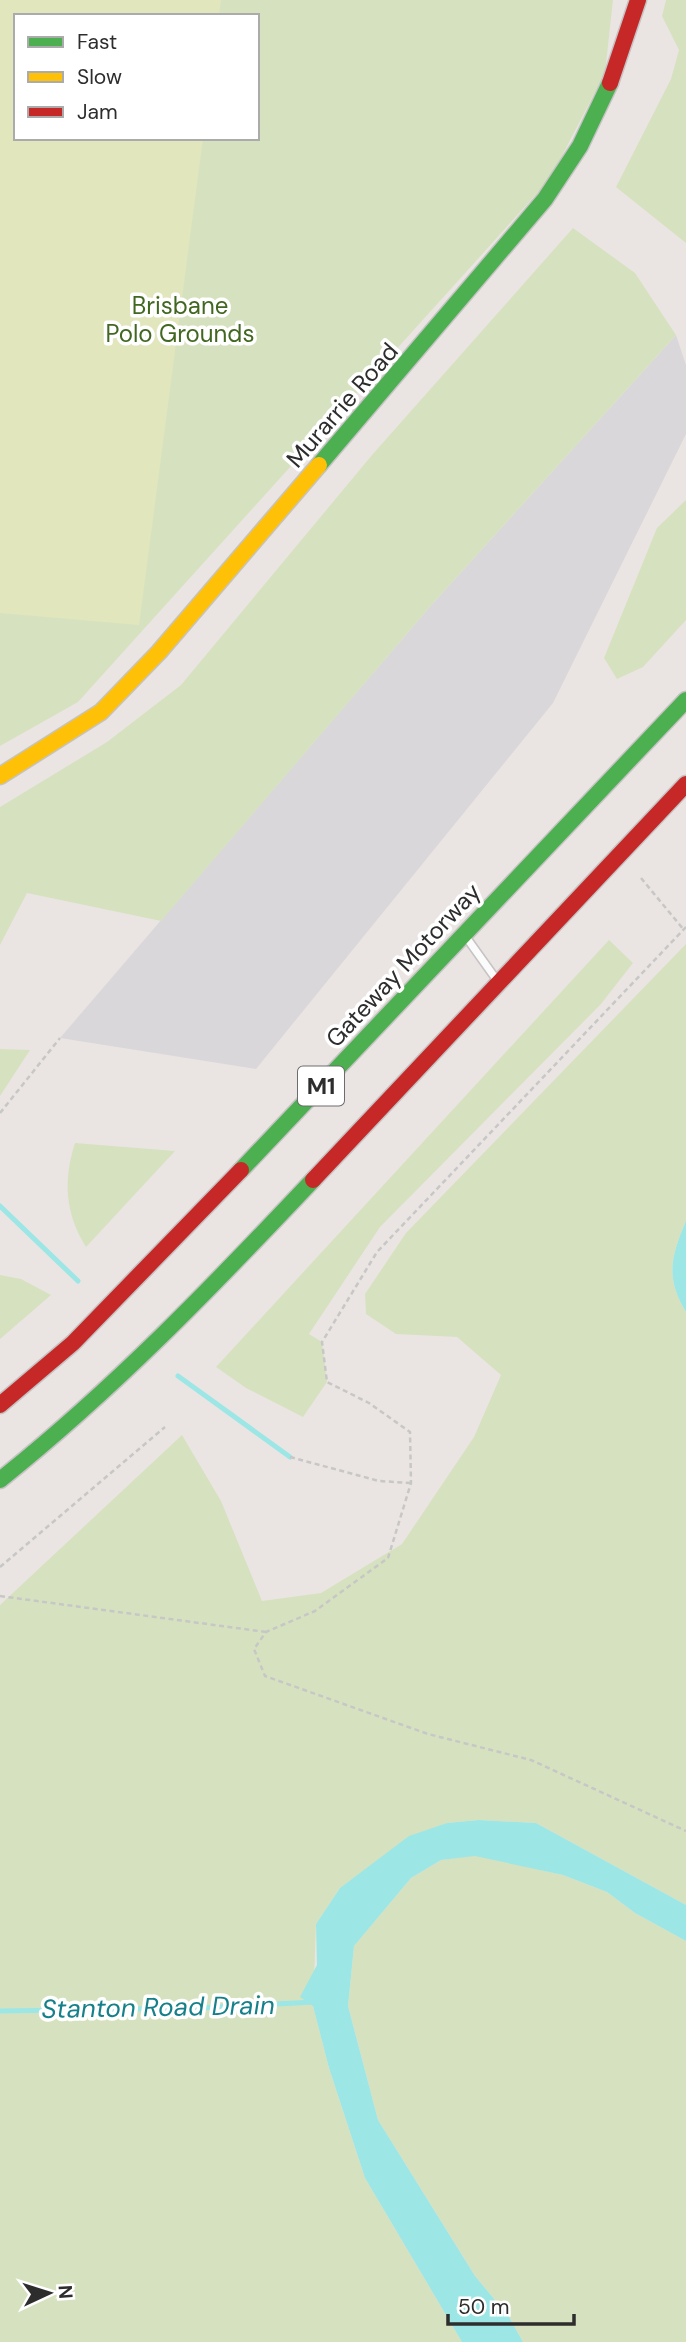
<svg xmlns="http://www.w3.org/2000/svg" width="686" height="2342" viewBox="0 0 686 2342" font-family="'DM Sans',sans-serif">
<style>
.industrial{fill:#d9d7da}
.green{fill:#d6e2bf;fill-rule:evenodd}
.pitch{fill:#e1e6bc}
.water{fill:#9ce6e6}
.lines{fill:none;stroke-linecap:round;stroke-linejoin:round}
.stream{stroke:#9ce6e6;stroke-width:5}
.lane-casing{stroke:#c5c3c3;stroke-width:10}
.fast-casing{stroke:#c5c3c3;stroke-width:19}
.slow-casing{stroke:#c5c3c3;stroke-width:19}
.jam-casing{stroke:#c5c3c3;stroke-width:19}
.path{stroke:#c7c7c6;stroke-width:2.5;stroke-dasharray:5 3.5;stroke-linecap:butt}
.lane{stroke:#fcfbfb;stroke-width:7}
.fast{stroke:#4caf50;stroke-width:16}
.slow{stroke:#ffc107;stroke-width:16}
.jam{stroke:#c62828;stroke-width:16}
.labels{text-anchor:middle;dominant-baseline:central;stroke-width:7;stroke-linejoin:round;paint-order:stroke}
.shield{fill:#fff;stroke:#6c6c6c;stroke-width:2}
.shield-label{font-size:23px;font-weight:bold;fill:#2d2d2d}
.park-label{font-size:24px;fill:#416720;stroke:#fff}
.street-label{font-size:24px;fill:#2d2d2d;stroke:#fff}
.water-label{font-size:26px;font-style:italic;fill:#16808a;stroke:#fff}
</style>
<rect width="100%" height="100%" fill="#eae5e3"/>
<path class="industrial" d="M676,335l10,30v69l-133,269 -297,366 -196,-31 374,-436z"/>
<g class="green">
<path d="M0,0h613l-8,73 -55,106 -472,523 -78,44zM16,16h241v122h-241z"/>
<path d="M666,0h20v243l-70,-56 55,-108 8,-29 -17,-34z"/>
<path d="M573,228l62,45 41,62 -242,267 -273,319 -134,-28 -27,52v-138l107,-65 74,-57 191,-230z"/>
<path d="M686,500v120l-43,47 -26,12 -13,-21 53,-130z"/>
<path d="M609,940l24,23 -32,41 -221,223 -71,107 13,8 5,40 -24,35 -57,-29 -30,-21z"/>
<path d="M686,944v277c-15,35 -21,57 0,91v593l-150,-82 -57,-3 -32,3 -79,45 -28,20 -24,36 -3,82 16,62 36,110 97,164h-462v-737l182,-170 39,66 41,100 59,-8 81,-49 72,-107 27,-62 -44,-38 -61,-3 -30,-20 -1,-20 41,-61z"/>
<path d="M0,1049l30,1 -30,46z"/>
<path d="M75,1143l100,8 -89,96c-21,-33 -23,-67 -11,-104z"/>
<path d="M0,1275l21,4 30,16 -51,44z"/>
<path d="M475,1855l88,20 44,17 28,21 51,28v401h-163l-14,-25 -34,-41 -97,-156 -30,-114 6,-60 57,-68 30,-18z"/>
</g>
<path class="pitch" d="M0,0h221l-2,16h-203v122h187l-64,487 -139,-12z"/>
<g class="water">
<path d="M686,1221v91c-21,-34 -15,-56 0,-91z"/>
<path d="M479,1820l57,3 150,82v36l-51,-28 -28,-21 -44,-17 -88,-19 -34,4 -30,18 -57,68 -6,60 30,114 97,156 34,41 14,25h-61l-97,-164 -36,-110 -16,-62 -13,-9 17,-32 -1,-41 24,-36 69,-52 38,-13z"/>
</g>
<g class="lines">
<g class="stream">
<path d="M0,1206l78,75"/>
<path d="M178,1376l112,81"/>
<path d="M0,2011l198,-3 117,-6"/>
</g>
<defs>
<path id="lane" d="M466,937l30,42"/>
<g id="fast">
<path d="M319,465l226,-266 35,-53 30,-63"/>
<path d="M241,1170l445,-470"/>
<path d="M0,1480c115,-92 212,-193 313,-300"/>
</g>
<path id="slow" d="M0,776l101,-64 58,-60 160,-187"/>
<g id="jam">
<path d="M610,83l28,-83"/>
<path d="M313,1180l373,-396"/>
<path d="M0,1405l73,-62 168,-173"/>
</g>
</defs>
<use href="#lane" class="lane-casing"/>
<use href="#fast" class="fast-casing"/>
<use href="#slow" class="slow-casing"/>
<use href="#jam" class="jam-casing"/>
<g class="path">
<path d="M641,878l43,52"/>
<path d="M686,927l-309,325 -55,90 5,40 42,21 41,29 1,51 -23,75 -73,53 -49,21 -12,17 11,27 163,58 103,26 155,71"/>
<path d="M0,1113l60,-75"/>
<path d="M290,1457l89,24 32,2"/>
<path d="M0,1567l165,-140"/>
<path d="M0,1596l266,36"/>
</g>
<use href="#lane" class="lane"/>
<use href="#fast" class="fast"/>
<use href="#slow" class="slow"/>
<use href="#jam" class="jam"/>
</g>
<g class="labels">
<rect class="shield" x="298" y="1066.5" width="46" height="39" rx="5"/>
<g class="shield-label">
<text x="321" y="1086">M1</text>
</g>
<g class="park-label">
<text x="180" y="305">Brisbane<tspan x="180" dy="28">Polo Grounds</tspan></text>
</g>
<g class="street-label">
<text transform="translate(342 405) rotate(-49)">Murarrie Road</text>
<text transform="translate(403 965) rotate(-47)">Gateway Motorway</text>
</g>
<g class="water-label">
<text transform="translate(158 2007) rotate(-1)">Stanton Road Drain</text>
</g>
</g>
<rect x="14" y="14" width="245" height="126" fill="#ffffff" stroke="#ababab" stroke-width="2"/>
<rect x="28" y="37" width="35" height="10" fill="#4caf50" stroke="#ababab" stroke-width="2"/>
<text x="77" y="49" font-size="21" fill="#2d2d2d">Fast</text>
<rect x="28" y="72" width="35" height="10" fill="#ffc107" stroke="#ababab" stroke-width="2"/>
<text x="77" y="84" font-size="21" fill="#2d2d2d">Slow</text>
<rect x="28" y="107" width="35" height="10" fill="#c62828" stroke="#ababab" stroke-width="2"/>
<text x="77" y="119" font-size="21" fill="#2d2d2d">Jam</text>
<g transform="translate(49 2293) rotate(86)" stroke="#ffffff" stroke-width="5" paint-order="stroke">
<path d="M0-5L12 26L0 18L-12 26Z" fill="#2d2d2d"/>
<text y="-10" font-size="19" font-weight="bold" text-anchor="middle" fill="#2d2d2d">N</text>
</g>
<path d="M448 2314v10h126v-10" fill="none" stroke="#2d2d2d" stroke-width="3.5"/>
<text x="458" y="2314" font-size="21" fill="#2d2d2d" stroke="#ffffff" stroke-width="5" paint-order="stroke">50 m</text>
</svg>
